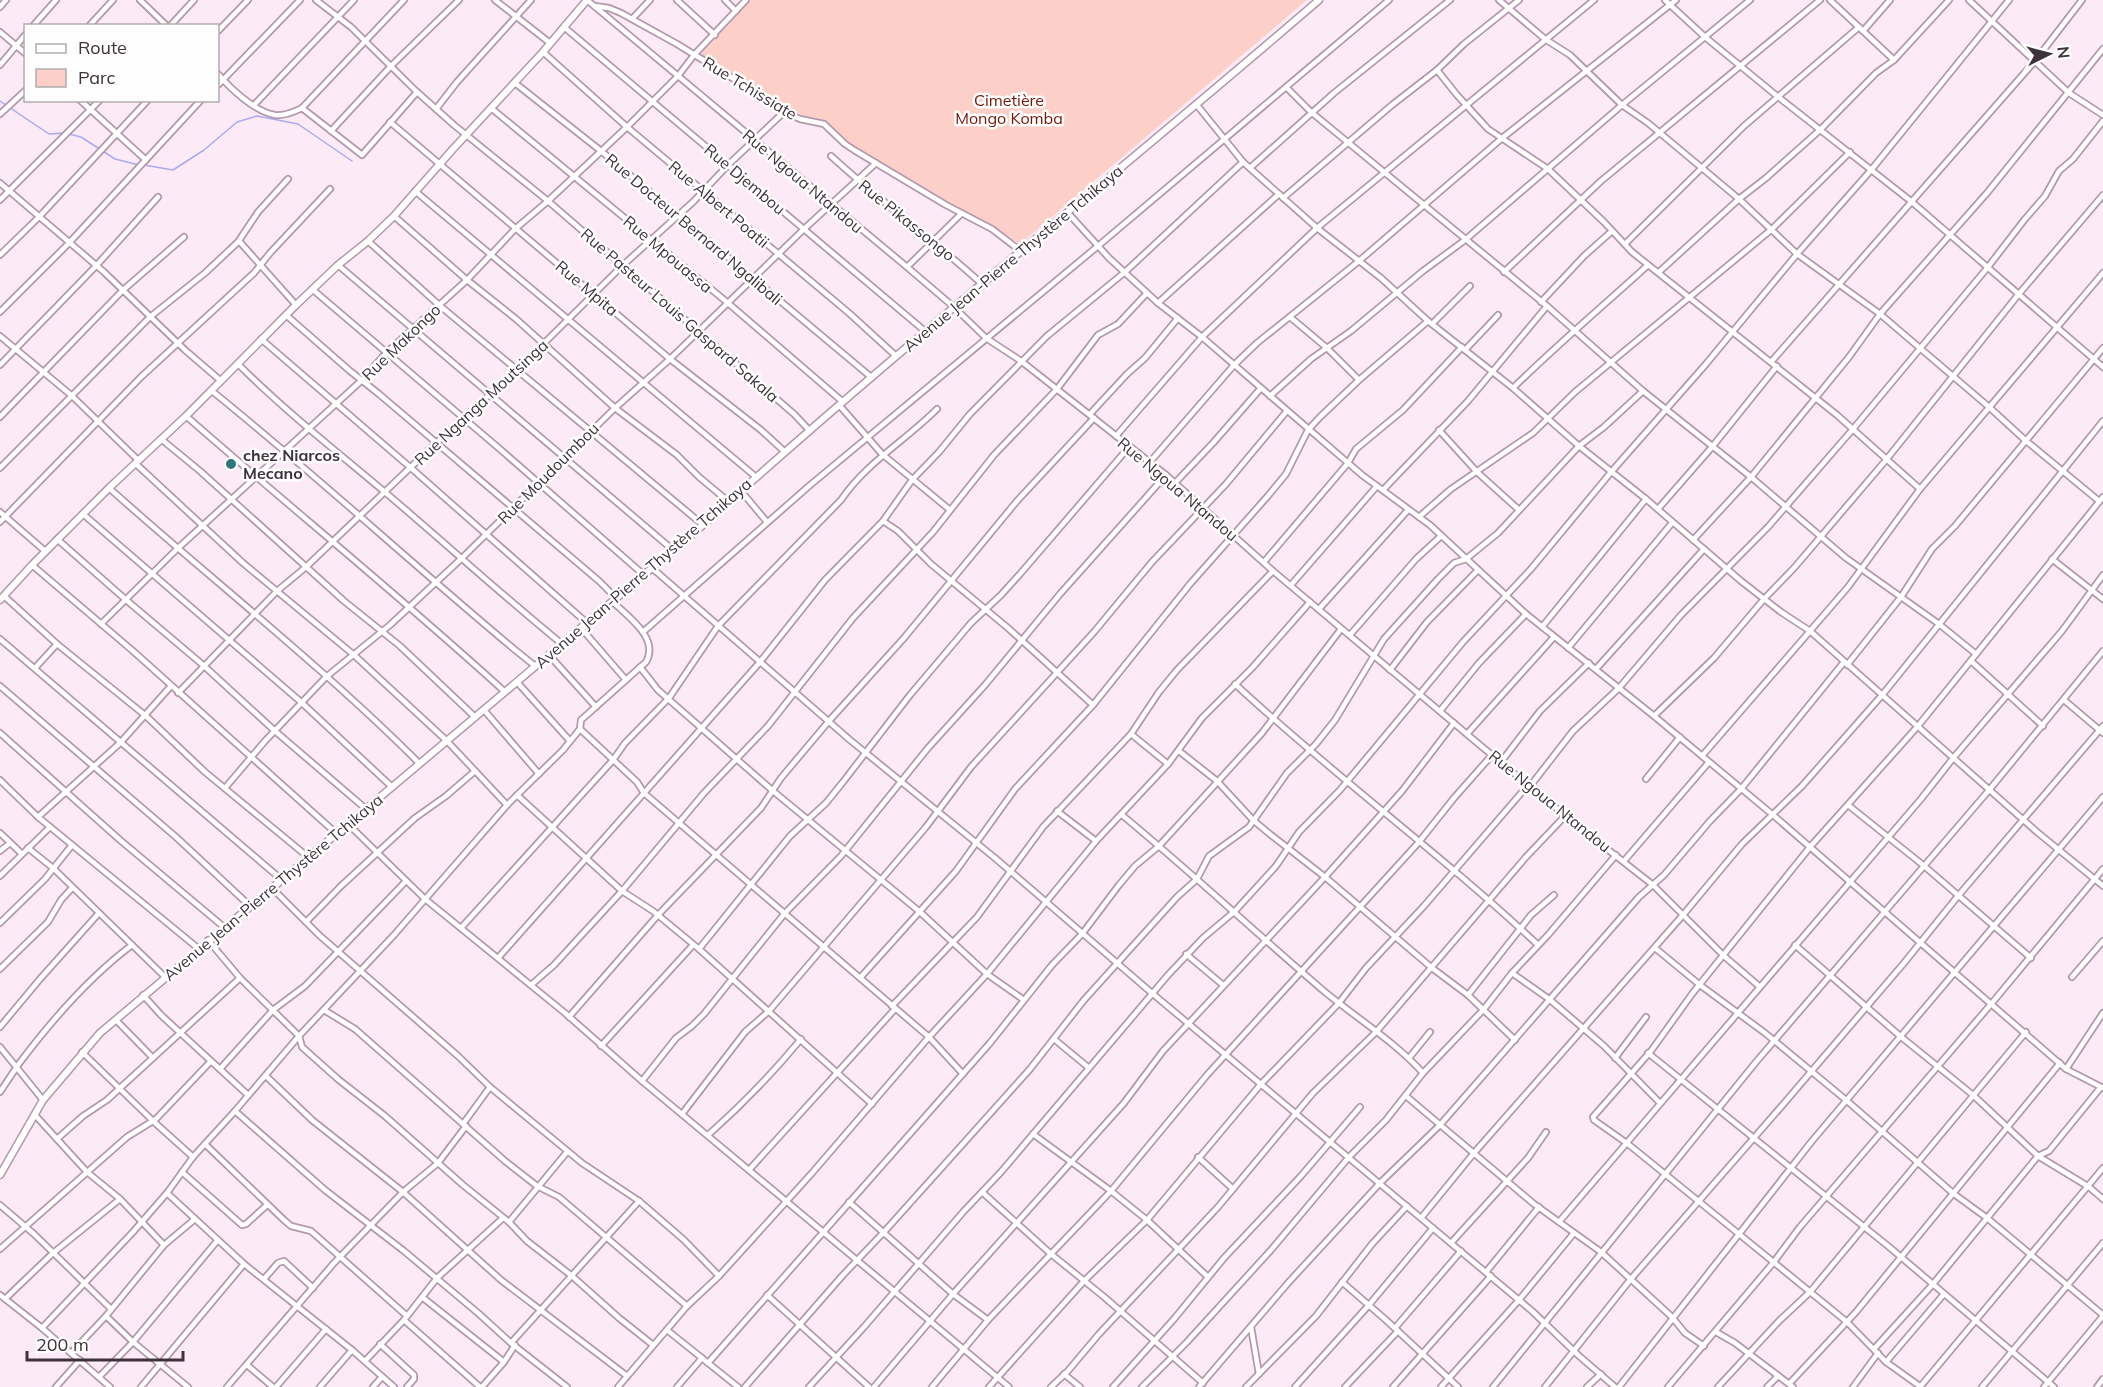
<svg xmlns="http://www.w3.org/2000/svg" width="2103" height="1387" viewBox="0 0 2103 1387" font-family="Mulish,sans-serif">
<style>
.green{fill:#fcd0c8}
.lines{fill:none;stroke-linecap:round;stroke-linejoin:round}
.stream{stroke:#aaabf0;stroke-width:1.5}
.minor-casing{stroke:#b399ab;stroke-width:8}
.tertiary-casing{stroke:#b399ab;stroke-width:9}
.minor{stroke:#fff;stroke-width:4.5}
.tertiary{stroke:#fff;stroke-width:6}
.poi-dot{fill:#2e777d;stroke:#fefefe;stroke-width:2}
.labels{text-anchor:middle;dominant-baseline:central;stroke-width:5;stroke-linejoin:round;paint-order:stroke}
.street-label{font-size:16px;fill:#3e333b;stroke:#fefefe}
.park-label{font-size:16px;fill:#73170a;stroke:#fefefe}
.poi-label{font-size:16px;font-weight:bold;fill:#3e333b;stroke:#fefefe;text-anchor:start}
</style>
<rect width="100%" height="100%" fill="#fcebf6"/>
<path class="green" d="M751,0h556l-287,244 -320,-189z"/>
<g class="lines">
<g class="stream">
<path d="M0,101l49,33 16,-1 16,4 34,22 24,6"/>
<path d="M144,165l29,5 31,-20 33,-28 20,-6 41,8 54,37"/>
</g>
<defs>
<g id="minor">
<path d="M140,0l27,26"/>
<path d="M316,0l35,27 66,65 37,33 94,76 246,213 16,17"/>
<path d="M495,0l55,43"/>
<path d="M587,0l320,267 48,41 31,30 35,23 145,114 107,96 239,201 19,13 34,31 88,69 71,71 36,31"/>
<path d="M677,0l38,35"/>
<path d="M725,0l11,11"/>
<path d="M1499,0l46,39 25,16 52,50 26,18 91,76 58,55 83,60 109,93 36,33 74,61"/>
<path d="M1665,0l40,37 72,59 135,106 191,165"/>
<path d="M1830,0l64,60"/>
<path d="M1969,0l100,93 34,22"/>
<path d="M595,6l14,2 12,5 56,31 70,43 37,25 16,7 24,5 21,20 9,6 92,55 46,24 30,23"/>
<path d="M0,7l6,-7"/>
<path d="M632,19l18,-19"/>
<path d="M33,26l23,-26"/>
<path d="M89,26l24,-26"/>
<path d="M170,26l24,-26"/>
<path d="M564,27l362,305"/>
<path d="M218,31l30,-31"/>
<path d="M1863,31l27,-31"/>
<path d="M0,32l26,22"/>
<path d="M543,52l84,75 222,186 47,43"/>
<path d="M0,65l26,-31"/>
<path d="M1437,70l20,25 31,34 60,40 56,53 28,30 205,163 83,74"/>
<path d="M218,74c12,14 37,38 57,41 10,1 19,-3 27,-7l102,-108"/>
<path d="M515,83l86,68 270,226"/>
<path d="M218,85l82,-85"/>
<path d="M1286,87l25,25 236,194 96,85 108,86 95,81 93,66 37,30"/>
<path d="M80,100l66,60"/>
<path d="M1196,104l47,58 74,66 64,50 47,43 85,67 66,58 67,53 95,82 40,31 29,19 227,201 66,54"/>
<path d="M254,105l100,-105"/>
<path d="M302,108l60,47 55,-63"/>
<path d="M491,108l237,195 115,99"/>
<path d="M436,109l21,-27 74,-82"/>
<path d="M0,114l26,-24"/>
<path d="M390,122l280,237 91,71 24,22"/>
<path d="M331,131l60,-65 68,-66"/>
<path d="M831,156c49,45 103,84 152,129"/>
<path d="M1250,168l84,-75 116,-93"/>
<path d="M0,183l104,89 81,78 36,31"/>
<path d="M415,191l341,286"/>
<path d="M1283,198l109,-93 45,-35 27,-26 55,-44"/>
<path d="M0,200l100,-100"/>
<path d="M1068,213l41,45 49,45 44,34 160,138 68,50 96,89 128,102 119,99 293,254 37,19"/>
<path d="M394,216l73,64 49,39 99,89 62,47 22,22 30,25"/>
<path d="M239,241l57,64"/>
<path d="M368,241l71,64 264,220"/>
<path d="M1625,244l119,-118 115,-99"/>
<path d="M0,255l39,-38 109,-117"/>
<path d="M338,265l335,285"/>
<path d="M907,267l54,-53"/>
<path d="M1504,272l97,-91 219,-181"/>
<path d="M1659,272l80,-73 27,-21 55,-49 55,-56 18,-13 55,-60"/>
<path d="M312,289l189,161 143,125"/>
<path d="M1541,302l43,-46 28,-25"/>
<path d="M1158,303l121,-109"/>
<path d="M0,312l69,-69 132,-143"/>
<path d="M286,315l64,56 29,23 220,187 17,17"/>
<path d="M1290,317l37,31 32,32"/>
<path d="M1432,324l38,-38"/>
<path d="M0,336l71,59 67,65"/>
<path d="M261,339l150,129 176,155"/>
<path d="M1465,350l33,-35"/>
<path d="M1771,362l264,-301 47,-61"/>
<path d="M238,364c46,46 98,87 148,129 59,50 116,102 176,151"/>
<path d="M0,365l96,-99 62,-69"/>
<path d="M1513,388c44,-43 90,-82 135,-123"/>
<path d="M212,391c103,83 200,173 302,258l21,17"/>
<path d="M1270,396l41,-37 40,-28 72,-60 42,-31 157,-135 128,-105"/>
<path d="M840,406l42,48 68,56"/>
<path d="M1090,414l37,-40 18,-16 33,-40"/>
<path d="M186,416c106,93 215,181 319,276"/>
<path d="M0,417l122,-126 62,-54"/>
<path d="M1439,430l38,42 42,38"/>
<path d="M1116,436l86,-99 115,-109 277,-228"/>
<path d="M161,439l39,32 144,130 56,45 75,71"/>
<path d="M1150,462l84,-97 23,-22 102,-82 142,-122 175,-139"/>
<path d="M135,463l108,100 111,92 93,86 60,64"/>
<path d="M0,468l150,-151 55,-44 33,-31 20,-30 30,-33"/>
<path d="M1175,483l38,-40 48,-55"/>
<path d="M109,488c103,92 213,178 311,276"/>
<path d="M1383,490l85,-89 79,-95"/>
<path d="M741,491l26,31"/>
<path d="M1658,509l54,-62 65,-81"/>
<path d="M0,512l45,39"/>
<path d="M83,514l218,188 91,85"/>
<path d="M1419,517l32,-28 82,-56 42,-41 197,-163 78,-77"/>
<path d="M883,521l15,10 33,33 77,64 85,77"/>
<path d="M0,522l141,-145 113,-104 16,-20 60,-64"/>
<path d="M57,539l68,60 78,66 72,66 91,78"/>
<path d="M1693,540l58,-63 98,-120 31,-43 107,-121 116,-144"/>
<path d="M2052,559l51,40"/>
<path d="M1264,562l84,-99 8,-14 47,-39 59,-63"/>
<path d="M32,565l101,86 204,183"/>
<path d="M652,568l198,172 145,118 158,136 379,317 46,44 37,32"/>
<path d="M1291,585l86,-99"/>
<path d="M4,596l53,48 89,72 59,56 103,85"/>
<path d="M1319,609l89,-99"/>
<path d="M101,624l76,-75 185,-169 24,-27 81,-73 48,-51 33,-28 79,-74 51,-51 16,-21 52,-55"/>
<path d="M1542,627l104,-128"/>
<path d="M581,628l45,52"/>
<path d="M643,632l166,-146 289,-240 291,-246"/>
<path d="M1350,635l66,-76 25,-23"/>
<path d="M0,639l282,241"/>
<path d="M1568,648l104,-125"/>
<path d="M549,655l47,52"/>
<path d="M1971,661l72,65"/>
<path d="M1847,665l54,-68 31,-48 23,-23 148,-178"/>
<path d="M640,667l18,23 115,101 147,121 67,62 37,26"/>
<path d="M35,668l22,-24"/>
<path d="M1596,669l108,-120"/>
<path d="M1390,670l37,-48 51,-52"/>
<path d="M517,682l53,59"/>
<path d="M1235,684c98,91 206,170 303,261"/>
<path d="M0,686l176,151 74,69"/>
<path d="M178,693l99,-102 29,-24 130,-124 81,-73 105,-104 71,-64 35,-37 56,-53"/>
<path d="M2064,700l39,33"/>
<path d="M484,710l55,64"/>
<path d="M1440,711l39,-48 47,-49"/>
<path d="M1654,716l60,-58 50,-59 30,-31 92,-108 132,-165 85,-100"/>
<path d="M580,729l57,53 7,11 285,244 34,37"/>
<path d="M0,733l120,107 105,88"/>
<path d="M1131,734l37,30"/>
<path d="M1467,734l87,-97"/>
<path d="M1179,751l38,30 36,39 18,15 54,42 107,91 36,27 47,45"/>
<path d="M1702,756l146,-169 72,-98 183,-216"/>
<path d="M1501,762l39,-51 49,-48"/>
<path d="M1646,779l34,-42"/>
<path d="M0,780l38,37 161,132"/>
<path d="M1531,785l42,-54 46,-43 62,-73 87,-88 85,-98 135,-162 37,-48 20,-23 14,-25 14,-12 30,-38"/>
<path d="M225,788l40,-47 61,-64 64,-52 72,-67 153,-150 55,-49 134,-130 72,-66"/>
<path d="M517,795l105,96 31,20 46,38 173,155"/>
<path d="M1848,805l75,60 108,93"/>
<path d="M1057,811l39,30"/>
<path d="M1122,815c69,57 135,119 203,177 33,27 70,50 98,81"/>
<path d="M38,817l82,-74 51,-57"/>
<path d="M348,824l77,75 140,114 77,68 367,306"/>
<path d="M0,833l22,21"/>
<path d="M28,848l25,20 112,109"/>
<path d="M0,851l10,-8"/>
<path d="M1624,861l85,-99"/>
<path d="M0,876l50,-49"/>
<path d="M272,888l47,47 139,121 32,31 92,76 57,38 45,39 35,36"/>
<path d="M306,922l35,-36 74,-68 31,-22 29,-25"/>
<path d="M0,923l45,-44 27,-34"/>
<path d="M461,928l152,-168 12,-17 44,-45 49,-72 123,-126c26,-38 64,-59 96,-91"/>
<path d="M208,940l32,38 59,58 3,11 37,33 46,36 78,69 46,37 18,19 45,35 47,42 34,27"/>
<path d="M1795,945l105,91 73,59 65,61 51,31 14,12"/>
<path d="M1655,948l45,37 65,48 81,67 108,94 33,24 116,97"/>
<path d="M699,949l91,-113 36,-33 17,-21 67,-87 61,-72 30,-28 19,-21 109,-127"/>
<path d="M1186,954l37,31"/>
<path d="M498,958l262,-296 65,-82 58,-59 29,-41 27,-28 31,-38 77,-78 78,-64 118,-110"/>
<path d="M0,969l48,-47 13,-22 11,-12"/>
<path d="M1512,973l37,26 55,47 56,57"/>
<path d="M2072,977l31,-36"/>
<path d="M860,978l96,-107 59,-82 78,-84 97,-121 77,-87 19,-23 22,-44 12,-13 39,-37 69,-59"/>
<path d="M531,985l23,-20 68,-74 82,-98 64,-67 85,-108 80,-86 61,-77 63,-66 41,-54 20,-11 29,-31"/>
<path d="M143,995l18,20 87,80"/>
<path d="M1468,995l63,-80 23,-20"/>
<path d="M892,1006l85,-89 66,-90 88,-93 28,-42 18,-22 96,-99"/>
<path d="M324,1010l31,19 150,132 32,25 22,11 128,109"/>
<path d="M569,1017l89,-102 103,-107 20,-30 48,-57 75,-83 113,-137 77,-83"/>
<path d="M116,1020l37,38"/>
<path d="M0,1027l40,-48 59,-66"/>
<path d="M1054,1039l35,29"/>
<path d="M601,1046l92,-101"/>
<path d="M0,1047l43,53"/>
<path d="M82,1052l71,69 40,36"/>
<path d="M1648,1053l240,193 166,141"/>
<path d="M1409,1058l21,-26"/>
<path d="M1615,1058l31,-41"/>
<path d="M220,1069l53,-59 32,-24 101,-105"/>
<path d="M2066,1069l37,-56"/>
<path d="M266,1076l46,44 91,72 98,88 126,96"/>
<path d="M642,1081l34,-43 16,-12 12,-12 81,-101 56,-57 87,-108 57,-63 75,-91 106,-119"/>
<path d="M0,1092c6,-9 12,-18 18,-27 33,-44 70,-87 114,-120"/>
<path d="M1406,1096l128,108 67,48 71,65 13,16 19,13"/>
<path d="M235,1111l90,79 79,61 74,62 33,30 56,44"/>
<path d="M682,1114l63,-82 24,-21 157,-184 45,-60 123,-135 58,-70 74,-78 60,-72"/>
<path d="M35,1115l52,57 33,27 44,46"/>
<path d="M463,1124l27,-37"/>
<path d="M1033,1134l78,57 36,29 61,57"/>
<path d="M708,1135c34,-30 64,-61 93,-96"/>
<path d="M57,1139l26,-23 24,-16 133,-122"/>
<path d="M205,1144l79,76 7,6 20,5 96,85"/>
<path d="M1198,1157l35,32"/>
<path d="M749,1170l146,-161"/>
<path d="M182,1172l60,53 4,-1 21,-19"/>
<path d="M982,1192l69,62 52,42 100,87"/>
<path d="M167,1193l77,71 108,86 42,37"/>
<path d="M849,1202l104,92 35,26"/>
<path d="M0,1205l34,29 77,75"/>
<path d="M1421,1218l53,-65 209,-238 59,-71 60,-58 81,-92 220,-273"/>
<path d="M509,1222l58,-70"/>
<path d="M1559,1222l362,-423 33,-42 108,-126 41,-56"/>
<path d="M1451,1243l77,-85 18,-26"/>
<path d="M0,1249l127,-112 29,-18 55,-58"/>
<path d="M1486,1272l53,-65"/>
<path d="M264,1279l14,-16 6,-2 29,27"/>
<path d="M1342,1282l44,38 72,67"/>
<path d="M0,1295l42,33 68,59"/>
<path d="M767,1295l102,92"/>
<path d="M422,1297l82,65"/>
<path d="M5,1299l48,-46 67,-54"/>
<path d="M106,1316l27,26 55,45"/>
<path d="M404,1320l76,67"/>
<path d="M1251,1327l8,47"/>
<path d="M42,1328l91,-96 34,-39 26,-36 42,-46 64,-75 95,-101 113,-130 56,-55 17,-21 1,-9 65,-58c14,-24 -19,-46 -33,-60"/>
<path d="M1395,1328l66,-77"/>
<path d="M667,1330l71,57"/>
<path d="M1716,1332l19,11 58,44"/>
<path d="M511,1343l128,-142"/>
<path d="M380,1344l34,31v4l-7,8"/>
<path d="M1874,1349l59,-65 105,-128 11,-5 52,-64"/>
<path d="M71,1353l35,-37 58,-71 31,-26"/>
<path d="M365,1361l39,-41 33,-42 66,-60"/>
<path d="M1886,1362l58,-68"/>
<path d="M708,1363l282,-320 62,-78 30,-31 37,-49 16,-19 24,-20 103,-113 79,-104"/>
<path d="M247,1365l26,22"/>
<path d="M1064,1374l16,13"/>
<path d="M99,1377l34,-35 84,-101"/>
<path d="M1789,1384l67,-72 204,-249"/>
<path d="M56,1387l24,-27"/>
<path d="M141,1387l103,-123"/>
<path d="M227,1387l107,-124 69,-71 35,-29 28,-37"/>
<path d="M276,1387l50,-58"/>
<path d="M320,1387l32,-37"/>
<path d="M373,1387l9,-10"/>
<path d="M482,1387l22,-25 11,-17"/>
<path d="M618,1387l69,-81 32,-30 93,-103 117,-136 58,-63 109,-133 72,-77 34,-46 50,-50 58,-66"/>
<path d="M677,1387l25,-29"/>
<path d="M745,1387l98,-112 41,-43 146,-163 54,-69 93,-103 20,-18 12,-23 40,-29 38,-54 29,-29 19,-24 49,-81 54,-60 16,-16 12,-4 32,-26 81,-87 25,-19 39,-36"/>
<path d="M809,1387l55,-60 100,-116 37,-39 167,-197 35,-37 32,-27 41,-45 23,-34 41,-42 123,-148 68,-73 81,-98 94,-107 91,-110 75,-85 137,-169"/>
<path d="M874,1387l79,-93 171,-191 39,-52 162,-174 77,-86 52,-68"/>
<path d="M932,1387l56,-67 123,-129 96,-116 212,-233 35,-44 38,-43"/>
<path d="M989,1387l95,-106 63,-61 114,-136 78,-81 27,-35 58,-62 104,-121"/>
<path d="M1051,1387l16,-15 32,-38 119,-127 95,-114 63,-61 150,-175 39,-41"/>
<path d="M1113,1387l61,-68 50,-61 77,-82 59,-69"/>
<path d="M1142,1387l45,-45 84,-92 78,-93 37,-37 37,-47 61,-64 28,-36 36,-38 68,-80"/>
<path d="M1199,1387l89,-104 92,-100 60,-58 199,-228 25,-22 46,-54 31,-32 103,-127"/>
<path d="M1246,1387l70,-71 56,-72 35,-38"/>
<path d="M1295,1387l74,-82 64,-77"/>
<path d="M1345,1387l53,-56"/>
<path d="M1393,1387l98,-111"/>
<path d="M1441,1387l78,-87 55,-67"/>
<path d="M1493,1387l263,-325 234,-273 113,-138"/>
<path d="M1545,1387l85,-107 150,-172 124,-145 54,-67 145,-170"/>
<path d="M1587,1387l14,-13"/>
<path d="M1619,1387l193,-246 291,-344"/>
<path d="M1668,1387l105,-124 27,-36 192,-224 111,-134"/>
<path d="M1718,1387l61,-66 31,-29 216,-260"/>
<path d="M1767,1387l11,-11"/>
<path d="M1853,1387l25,-34"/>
<path d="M1920,1387l183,-219"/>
<path d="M1921,1387l-35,-25 -39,-40 -108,-88 -111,-90 -34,-24 -1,-3 58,-66 41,-57 118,-147 108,-121 185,-229"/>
<path d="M1982,1387l121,-144"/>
<path d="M2044,1387l59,-71"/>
<path d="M2097,1387l6,-8"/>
</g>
<g id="tertiary">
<path d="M0,600l32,-35 77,-77 77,-72 110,-111 42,-40 30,-24 26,-25 59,-67 90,-97 44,-52"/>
<path d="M0,1175l43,-75 57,-67 603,-508c200,-181 412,-349 616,-525"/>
</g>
</defs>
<use href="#minor" class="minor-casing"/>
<use href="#tertiary" class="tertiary-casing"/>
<use href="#minor" class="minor"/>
<use href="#tertiary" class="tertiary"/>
</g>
<circle class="poi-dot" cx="231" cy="464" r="6"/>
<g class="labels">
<g class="street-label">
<text transform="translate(750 88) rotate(31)">Rue Tchissiate</text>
<text transform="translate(745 179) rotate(40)">Rue Djembou</text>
<text transform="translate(803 181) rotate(40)">Rue Ngoua Ntandou</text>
<text transform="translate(719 204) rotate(40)">Rue Albert Poatii</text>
<text transform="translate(907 220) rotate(39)">Rue Pikassongo</text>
<text transform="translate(694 229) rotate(40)">Rue Docteur Bernard Ngalibali</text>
<text transform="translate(668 254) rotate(40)">Rue Mpouassa</text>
<text transform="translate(1013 258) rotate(-40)">Avenue Jean-Pierre Thystère Tchikaya</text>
<text transform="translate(587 288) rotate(40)">Rue Mpita</text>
<text transform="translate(680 315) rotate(41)">Rue Pasteur Louis Gaspard Sakala</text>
<text transform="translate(401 342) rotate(-44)">Rue Makongo</text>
<text transform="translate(481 402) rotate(-43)">Rue Nganga Moutsinga</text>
<text transform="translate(548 473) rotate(-45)">Rue Moudoumbou</text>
<text transform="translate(1178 489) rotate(40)">Rue Ngoua Ntandou</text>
<text transform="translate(643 573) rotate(-41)">Avenue Jean-Pierre Thystère Tchikaya</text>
<text transform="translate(1550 801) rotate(39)">Rue Ngoua Ntandou</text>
<text transform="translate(273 887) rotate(-40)">Avenue Jean-Pierre Thystère Tchikaya</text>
</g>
<g class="park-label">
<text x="1009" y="100">Cimetière<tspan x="1009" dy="18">Mongo Komba</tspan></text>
</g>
<g class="poi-label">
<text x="243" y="455">chez Niarcos<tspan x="243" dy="18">Mecano</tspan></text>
</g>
</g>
<rect x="24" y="24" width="195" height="78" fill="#fefefe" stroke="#b1adb0" stroke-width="1.5"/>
<rect x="36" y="44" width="30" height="9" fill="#ffffff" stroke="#b1adb0" stroke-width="1.5"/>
<text x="78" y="54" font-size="18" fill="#3e333b">Route</text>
<rect x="36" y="69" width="30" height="18" fill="#fcd0c8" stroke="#b1adb0" stroke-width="1.5"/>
<text x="78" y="84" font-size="18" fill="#3e333b">Parc</text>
<g transform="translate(2049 54) rotate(84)" stroke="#fefefe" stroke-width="4.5" paint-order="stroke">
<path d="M0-4.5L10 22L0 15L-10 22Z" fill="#3e333b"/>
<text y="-9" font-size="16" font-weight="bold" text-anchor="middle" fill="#3e333b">N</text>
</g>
<path d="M27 1351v9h156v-9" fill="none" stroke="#3e333b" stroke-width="3"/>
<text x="36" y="1351" font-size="18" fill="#3e333b" stroke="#fefefe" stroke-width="4.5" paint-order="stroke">200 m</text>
</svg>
